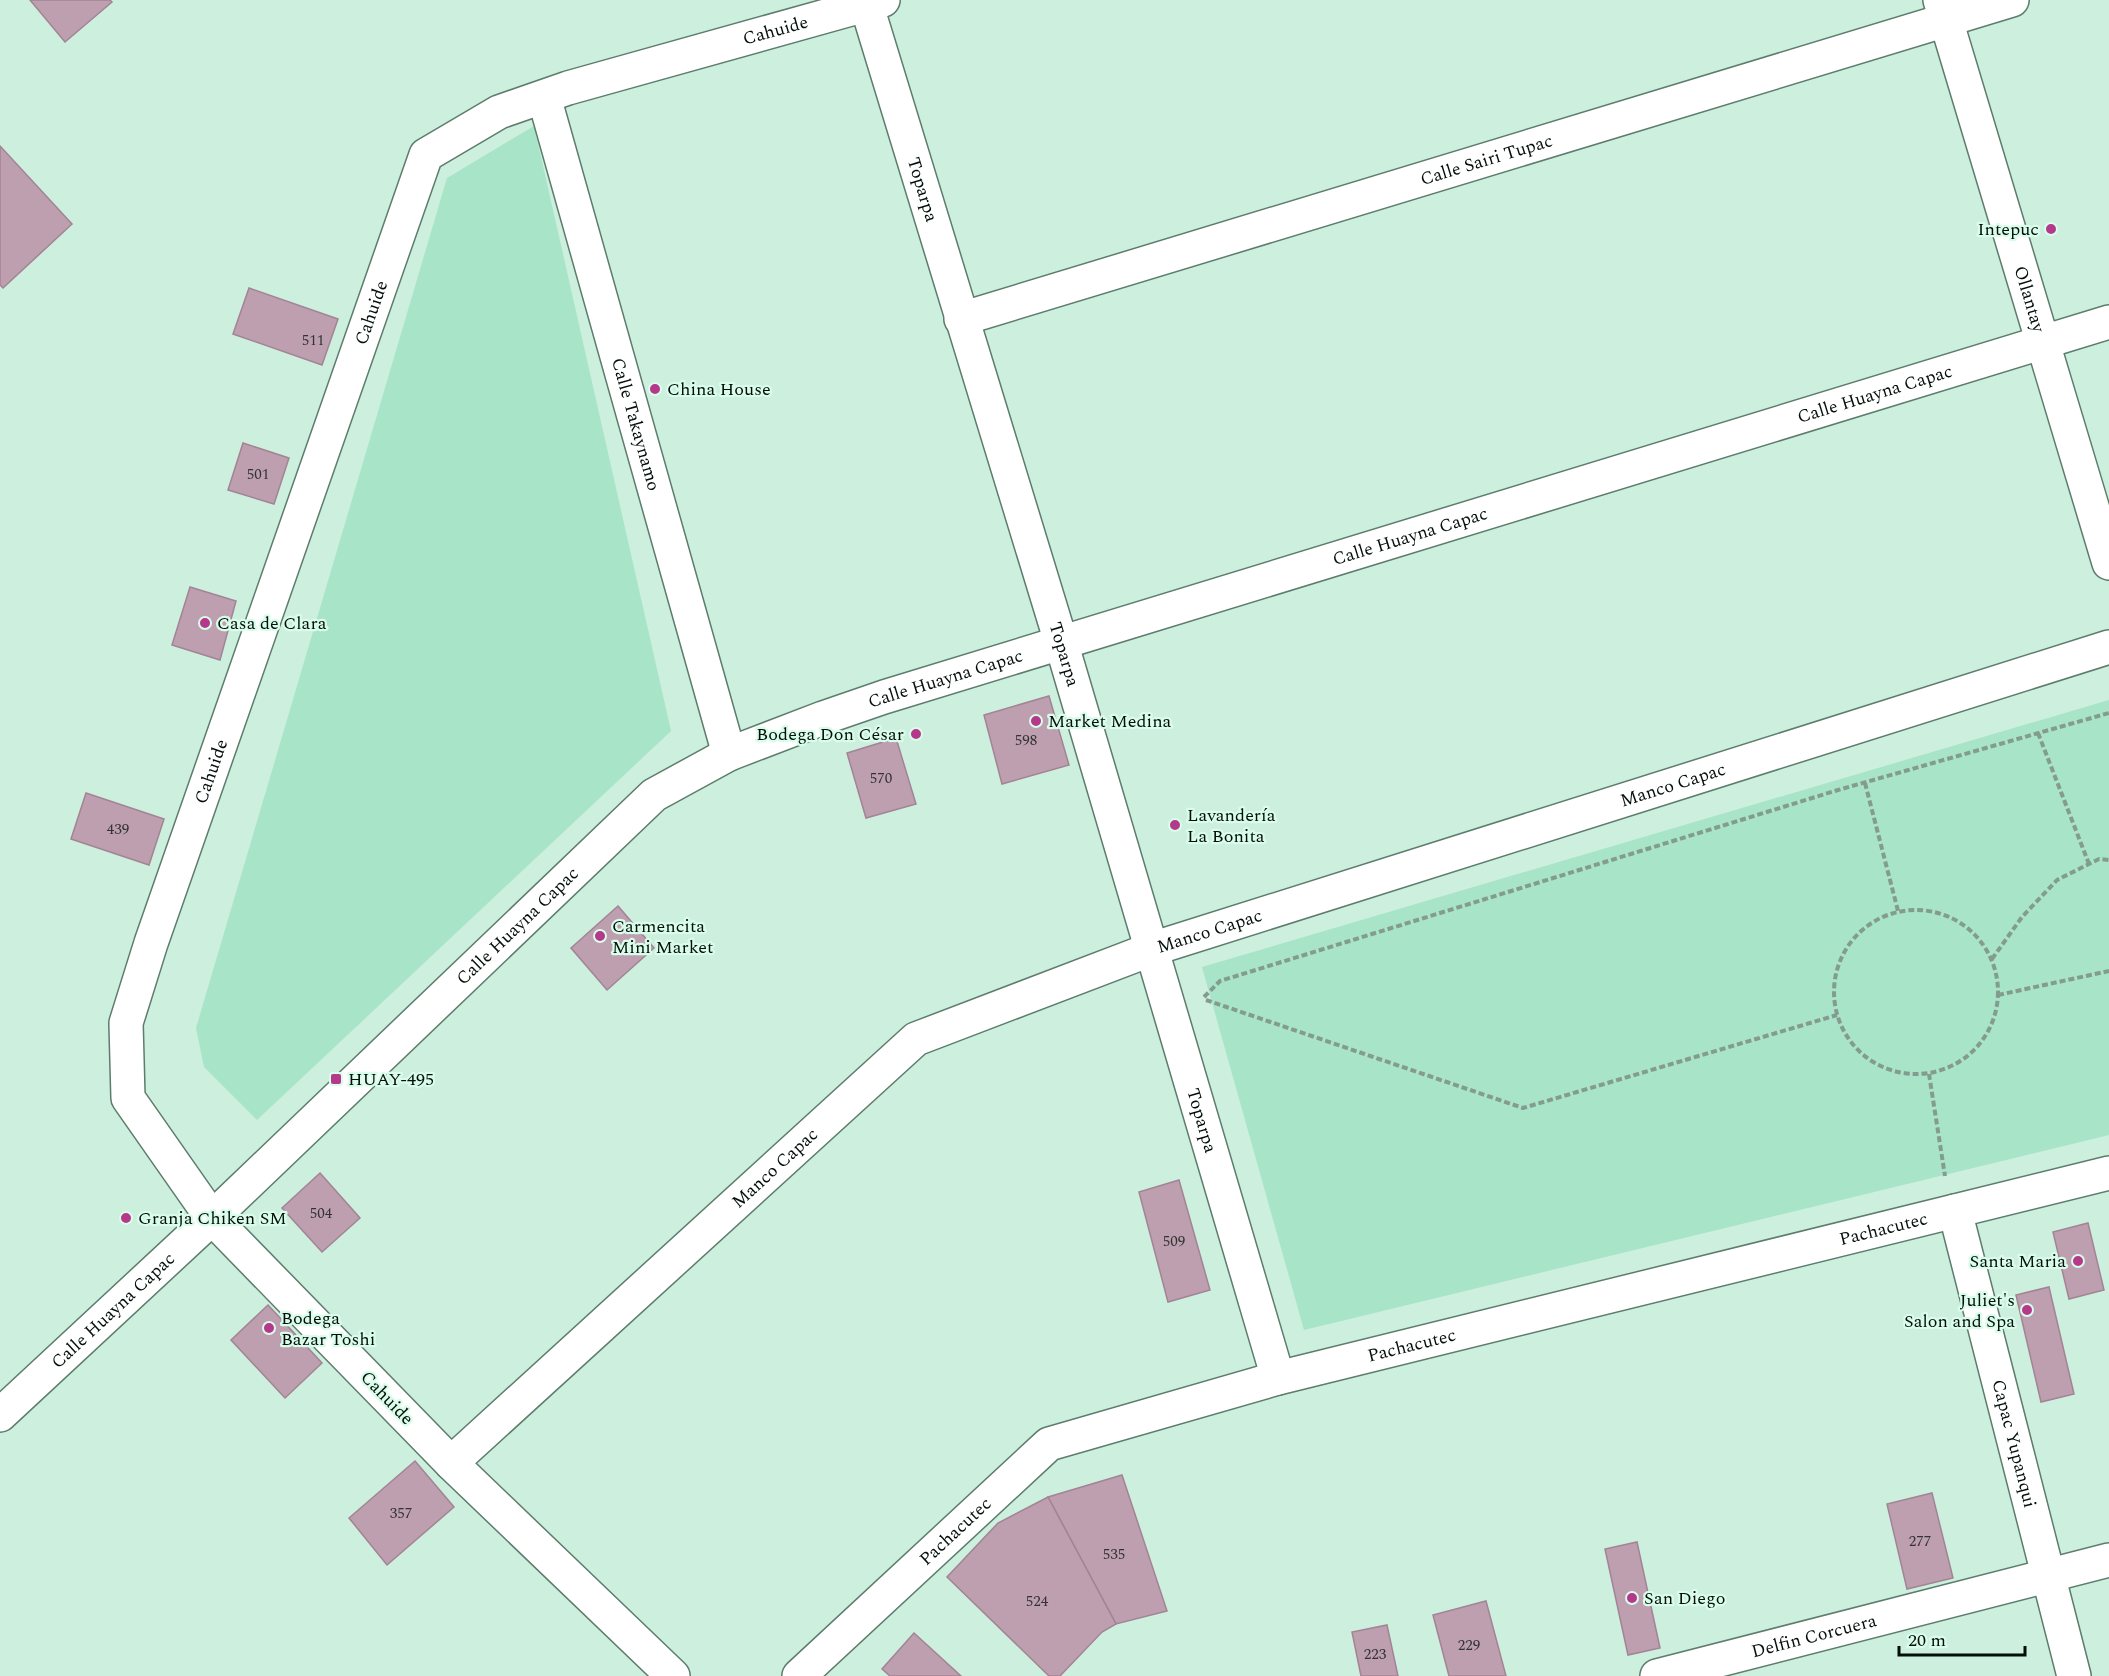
<svg xmlns="http://www.w3.org/2000/svg" width="2109" height="1676" viewBox="0 0 2109 1676" font-family="Spectral,serif">
<style>
.green{fill:#a8e4c7}
.building{fill:#bd9faf;stroke:#a28495;stroke-width:1.5}
.lines{fill:none;stroke-linecap:round;stroke-linejoin:round}
.minor-casing{stroke:#5d7c6d;stroke-width:36}
.path{stroke:#839c8f;stroke-width:4;stroke-dasharray:6 3;stroke-linecap:butt}
.minor{stroke:#fff;stroke-width:33}
.poi-dot{fill:#b4398a;stroke:#dafceb;stroke-width:2}
.labels{text-anchor:middle;dominant-baseline:central;stroke-width:4.5;stroke-linejoin:round;paint-order:stroke}
.number-label{font-size:15px;fill:#323332}
.street-label{font-size:18px;fill:#040f09;stroke:#dafceb}
.poi-label{font-size:18px;fill:#040f09;stroke:#dafceb;text-anchor:start}
</style>
<rect width="100%" height="100%" fill="#cdefdd"/>
<g class="green">
<path d="M534,126l137,605 -414,389 -53,-53 -8,-39 251,-850z"/>
<path d="M2109,700v435l-805,195 -102,-363z"/>
</g>
<g class="building">
<path d="M30,0h80l2,2 -47,40z"/>
<path d="M0,146l72,78 -69,64 -3,-3z"/>
<path d="M249,288l89,31 -16,46 -89,-31z"/>
<path d="M243,443l46,15 -15,46 -46,-14z"/>
<path d="M190,587l46,14 -16,59 -48,-15z"/>
<path d="M1049,696l20,69 -67,19 -18,-69z"/>
<path d="M896,738l20,66 -50,14 -19,-65z"/>
<path d="M86,793l78,26 -15,46 -78,-26z"/>
<path d="M618,906l36,42 -47,42 -36,-42z"/>
<path d="M320,1173l40,45 -38,34 -40,-44z"/>
<path d="M1179,1180l31,110 -42,12 -29,-110z"/>
<path d="M2088,1223l16,67 -35,9 -16,-67z"/>
<path d="M2049,1287l25,107 -33,8 -25,-107z"/>
<path d="M268,1305l54,58 -37,35 -54,-58z"/>
<path d="M415,1461l39,46 -67,58 -38,-47z"/>
<path d="M1122,1475l45,136 -51,13 -68,-127z"/>
<path d="M1932,1493l21,85 -46,11 -20,-85z"/>
<path d="M1048,1497l68,127 -14,8 -42,44h-11l-102,-99 51,-54z"/>
<path d="M1637,1542l23,106 -32,7 -23,-106z"/>
<path d="M1486,1601l20,75h-57l-16,-61z"/>
<path d="M1387,1625l11,51h-37l-9,-44z"/>
<path d="M914,1633l47,43h-71l-8,-7z"/>
</g>
<g class="lines">
<defs>
<g id="minor">
<path id="s1" d="M865,0l196,642 217,736"/>
<path id="s2" d="M1940,0l169,563"/>
<path id="s3" d="M544,97l185,657"/>
<path id="s4" d="M961,319l1051,-319"/>
<path id="s5" d="M1955,1211l119,465"/>
<path id="s6" d="M0,1415l212,-197 442,-423 75,-41 94,-36 61,-21 1225,-375"/>
<path id="s7" d="M451,1463l465,-424 236,-90 957,-302"/>
<path id="s8" d="M673,1676l-222,-213 -239,-245 -84,-120 -2,-75 25,-80 275,-788 73,-43 69,-24 315,-88"/>
<path id="s9" d="M799,1676l250,-232 229,-66 831,-205"/>
<path id="s10" d="M1657,1676l452,-116"/>
</g>
</defs>
<use href="#minor" class="minor-casing"/>
<g class="path">
<path d="M2038,733l51,131"/>
<path d="M1865,783l33,128"/>
<circle cx="1916" cy="992" r="82"/>
<path d="M1992,959l30,-42 35,-37 42,-21 10,1"/>
<path d="M1998,995l111,-24"/>
<path d="M1204,997l16,-16 618,-191 271,-77"/>
<path d="M1206,1000l317,108 314,-93"/>
<path d="M1929,1074l16,102"/>
</g>
<use href="#minor" class="minor"/>
</g>
<g class="poi-dot">
<circle cx="2051" cy="229" r="6"/>
<circle cx="655" cy="389" r="6"/>
<circle cx="205" cy="623" r="6"/>
<circle cx="1036" cy="721" r="6"/>
<circle cx="916" cy="734" r="6"/>
<circle cx="1175" cy="825" r="6"/>
<circle cx="600" cy="936" r="6"/>
<rect x="330" y="1073" width="12" height="12" rx="3"/>
<circle cx="126" cy="1218" r="6"/>
<circle cx="2078" cy="1261" r="6"/>
<circle cx="2027" cy="1310" r="6"/>
<circle cx="269" cy="1328" r="6"/>
<circle cx="1632" cy="1598" r="6"/>
</g>
<g class="labels">
<g class="number-label">
<text x="313" y="340">511</text>
<text x="258" y="474">501</text>
<text x="1026" y="740">598</text>
<text x="881" y="778">570</text>
<text x="118" y="829">439</text>
<text x="321" y="1213">504</text>
<text x="1174" y="1241">509</text>
<text x="401" y="1513">357</text>
<text x="1920" y="1541">277</text>
<text x="1114" y="1554">535</text>
<text x="1037" y="1601">524</text>
<text x="1469" y="1645">229</text>
<text x="1375" y="1654">223</text>
</g>
<g class="street-label">
<text stroke="none"><textPath href="#s8" startOffset="2163">Cahuide</textPath></text>
<text stroke="none"><textPath href="#s4" startOffset="549">Calle Sairi Tupac</textPath></text>
<text stroke="none"><textPath href="#s1" startOffset="198">Toparpa</textPath></text>
<text stroke="none"><textPath href="#s2" startOffset="312">Ollantay</textPath></text>
<text stroke="none"><textPath href="#s8" startOffset="1623">Cahuide</textPath></text>
<text stroke="none"><textPath href="#s6" startOffset="2188">Calle Huayna Capac</textPath></text>
<text stroke="none"><textPath href="#s3" startOffset="340">Calle Takaynamo</textPath></text>
<text stroke="none"><textPath href="#s6" startOffset="1702">Calle Huayna Capac</textPath></text>
<text stroke="none"><textPath href="#s1" startOffset="684">Toparpa</textPath></text>
<text stroke="none"><textPath href="#s6" startOffset="1216">Calle Huayna Capac</textPath></text>
<text stroke="none"><textPath href="#s8" startOffset="1137">Cahuide</textPath></text>
<text stroke="none"><textPath href="#s7" startOffset="1428">Manco Capac</textPath></text>
<text stroke="none"><textPath href="#s6" startOffset="712">Calle Huayna Capac</textPath></text>
<text stroke="none"><textPath href="#s7" startOffset="942">Manco Capac</textPath></text>
<text stroke="none"><textPath href="#s1" startOffset="1170">Toparpa</textPath></text>
<text stroke="none"><textPath href="#s7" startOffset="438">Manco Capac</textPath></text>
<text stroke="none"><textPath href="#s9" startOffset="1203">Pachacutec</textPath></text>
<text stroke="none"><textPath href="#s6" startOffset="154">Calle Huayna Capac</textPath></text>
<text stroke="none"><textPath href="#s9" startOffset="717">Pachacutec</textPath></text>
<text transform="translate(387 1398) rotate(46)">Cahuide</text>
<text stroke="none"><textPath href="#s5" startOffset="240">Capac Yupanqui</textPath></text>
<text stroke="none"><textPath href="#s9" startOffset="213">Pachacutec</textPath></text>
<text stroke="none"><textPath href="#s10" startOffset="162">Delfin Corcuera</textPath></text>
</g>
<g class="poi-label">
<text x="2039" y="229" text-anchor="end">Intepuc</text>
<text x="667" y="389">China House</text>
<text x="217" y="623">Casa de Clara</text>
<text x="1048" y="721">Market Medina</text>
<text x="904" y="734" text-anchor="end">Bodega Don César</text>
<text x="1187" y="815">Lavandería<tspan x="1187" dy="21">La Bonita</tspan></text>
<text x="612" y="926">Carmencita<tspan x="612" dy="21">Mini Market</tspan></text>
<text x="348" y="1079">HUAY-495</text>
<text x="138" y="1218">Granja Chiken SM</text>
<text x="2066" y="1261" text-anchor="end">Santa Maria</text>
<text x="2015" y="1300" text-anchor="end">Juliet's<tspan x="2015" dy="21">Salon and Spa</tspan></text>
<text x="281" y="1318">Bodega<tspan x="281" dy="21">Bazar Toshi</tspan></text>
<text x="1644" y="1598">San Diego</text>
</g>
</g>
<path d="M1899 1646v9h126v-9" fill="none" stroke="#040f09" stroke-width="3"/>
<text x="1908" y="1646" font-size="18" fill="#040f09" stroke="#dafceb" stroke-width="4.5" paint-order="stroke">20 m</text>
</svg>
